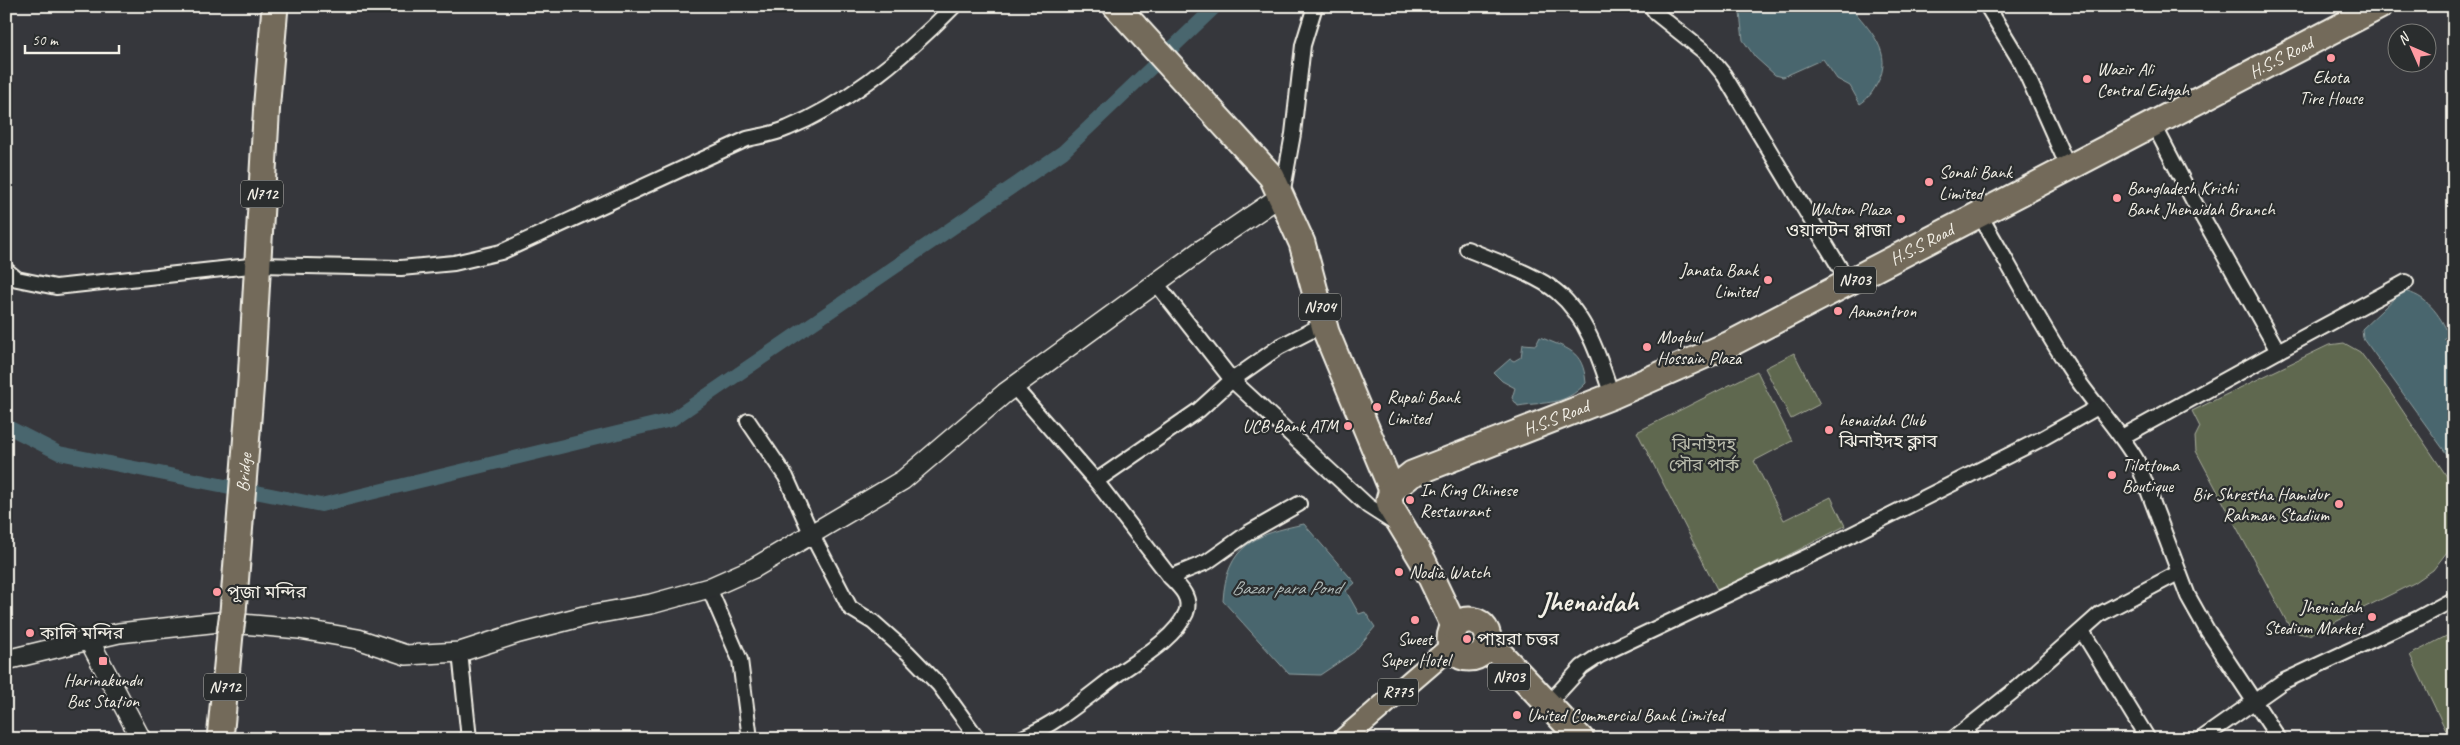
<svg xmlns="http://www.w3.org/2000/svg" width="2460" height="745" viewBox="0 0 2460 745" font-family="Caveat,'Noto Sans Bengali',sans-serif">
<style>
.green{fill:#5e684f;stroke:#a9ac9c}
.water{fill:#4a666e;stroke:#8e9e9f}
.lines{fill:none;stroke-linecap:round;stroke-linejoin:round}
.canal{stroke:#4a666e;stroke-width:14}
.street-casing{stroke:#f4f1e8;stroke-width:18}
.secondary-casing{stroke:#f4f1e8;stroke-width:22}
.primary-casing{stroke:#f4f1e8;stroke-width:25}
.highway-casing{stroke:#f4f1e8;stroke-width:29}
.street{stroke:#2a2d2e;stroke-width:14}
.secondary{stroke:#2a2d2e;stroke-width:19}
.primary{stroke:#736b5a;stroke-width:21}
.highway{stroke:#736b5a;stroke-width:25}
.highway-bridge-casing{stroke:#f4f1e8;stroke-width:29;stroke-linecap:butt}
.highway-bridge{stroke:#736b5a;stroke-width:25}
.poi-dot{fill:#ff9aa2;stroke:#2a2d2e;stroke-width:2}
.labels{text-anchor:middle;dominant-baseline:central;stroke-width:4.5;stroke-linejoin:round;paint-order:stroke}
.shield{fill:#2a2d2e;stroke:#b7b6b0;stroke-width:1}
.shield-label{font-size:16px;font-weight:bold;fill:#f4f1e8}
.street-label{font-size:18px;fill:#f4f1e8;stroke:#2a2d2e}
.poi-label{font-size:18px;fill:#f4f1e8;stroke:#2a2d2e;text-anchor:start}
.park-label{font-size:18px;fill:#b8baab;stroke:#2a2d2e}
.water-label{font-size:19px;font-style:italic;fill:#b0b9b7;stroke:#2a2d2e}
.town-label{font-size:28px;font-weight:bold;fill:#f4f1e8;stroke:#2a2d2e}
</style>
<rect width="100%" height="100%" fill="#36373c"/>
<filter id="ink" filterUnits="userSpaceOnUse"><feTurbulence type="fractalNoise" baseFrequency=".02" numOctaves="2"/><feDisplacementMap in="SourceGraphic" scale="10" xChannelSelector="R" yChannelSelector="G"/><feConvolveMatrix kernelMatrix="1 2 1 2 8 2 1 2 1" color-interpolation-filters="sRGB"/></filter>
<g filter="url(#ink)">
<g class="green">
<path d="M2344,343l16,9 28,37 66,98v56l-21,27 -19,13 -105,52 -12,-2 -9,-9 -92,-173 -1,-14 5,-10 -8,-16 137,-66z"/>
<path d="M1794,353l26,51 -29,15 -26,-51z"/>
<path d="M1757,371l35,70 -38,20 30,59 47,-23 14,29 -127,65 -81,-159z"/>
<path d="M2454,632v107h-4l-40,-84z"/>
</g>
<g class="water">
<path d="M1747,6h103c19,24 45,46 27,78 -5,9 -9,15 -17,20l-10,-18 -13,-7 -14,-20 -40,18 -8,-2 -20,-18 -12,-17 -3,-27z"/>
<path d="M2402,291c24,3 38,24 47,44l-5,4 8,8 2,-1v118l-91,-126 -1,-9z"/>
<path d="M1540,337c27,12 43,12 46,46 -23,24 -39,18 -68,23l-6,-8 3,-10 -13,-7 -8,-8 16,-14 4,2 7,-4 2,-13 13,1z"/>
<path d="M1304,524l51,59 -9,8 13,23 6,-2 10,15 -21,25 -34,23 -31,-1 -66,-73c3,-55 32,-67 81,-77z"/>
</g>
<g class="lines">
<path class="canal" d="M6,426l53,27 262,52 350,-85 392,-268 153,-146"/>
<defs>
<g id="street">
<path d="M1651,6l6,8 50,40 17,21 125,208"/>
<path d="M1987,6l35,58 46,103"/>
<path d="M1282,195l11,-61 10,-89 12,-39"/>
<path d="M1979,214c30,50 57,103 89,152 21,33 49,61 69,95l51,135 19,34 72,109"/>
<path d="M1467,249c25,11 69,25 90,43 30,25 43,67 55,104"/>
<path d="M6,270l11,9 39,8 203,-22 142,3 53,-5 47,-11 246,-113c13,-3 28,-5 41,-11 61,-25 120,-75 166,-122"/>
<path d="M1156,283l76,97 136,126 28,18"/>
<path d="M2278,351l128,-69"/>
<path d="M1014,387l82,94 74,96 37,-15 41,-29 51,-29"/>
<path d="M748,421l38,56 25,56 39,75 23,14 35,31 31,32 39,54"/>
<path d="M2122,437l156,-86 -85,-151 -40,-77"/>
<path d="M1096,481l103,-71 33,-30 47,-33 45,-23"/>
<path d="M709,588l31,72 10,79"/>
<path d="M2082,631l66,108"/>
<path d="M460,652l9,87"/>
<path d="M1548,704l34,-37 18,-12 219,-104 224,-113 55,-31"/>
<path d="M1020,739c36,-15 65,-40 95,-63 22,-16 60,-37 71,-63 6,-15 -6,-26 -16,-36"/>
<path d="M1953,739l58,-46 89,-79 78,-41"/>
<path d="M2201,739l81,-57 137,-64 35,-19"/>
</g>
<g id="secondary">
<path d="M89,640l30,-7 100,-11 80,7 59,10 48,16 54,-3 59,-19 65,-17 67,-12 58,-16 45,-20 149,-88 102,-87 199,-145 78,-53"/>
<path d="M6,660l83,-20 52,99"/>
</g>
<path id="primary" d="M1344,739l108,-93"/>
<g id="highway">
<path d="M1116,6l156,171 30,66 24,89 66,158"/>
<path id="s1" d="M233,612l18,-231 16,-280 8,-95"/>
<circle cx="1469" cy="639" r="19"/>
<path id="s2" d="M1455,628l-32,-67 -32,-53 -2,-8 3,-10 20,-16 200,-78 116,-51 652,-339"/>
<path d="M1488,641l93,98"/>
<path d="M220,739l10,-105"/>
</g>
</defs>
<use href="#street" class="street-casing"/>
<use href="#secondary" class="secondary-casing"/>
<use href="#primary" class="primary-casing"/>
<use href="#highway" class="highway-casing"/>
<use href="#street" class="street"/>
<use href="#secondary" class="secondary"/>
<use href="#primary" class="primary"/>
<use href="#highway" class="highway"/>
<defs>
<path id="highway-bridge" d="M230,634l3,-22"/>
</defs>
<use href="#highway-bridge" class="highway-bridge-casing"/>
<use href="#highway-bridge" class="highway-bridge"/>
</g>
</g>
<g class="poi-dot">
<circle cx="2331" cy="58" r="5"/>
<circle cx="2087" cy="79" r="5"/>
<circle cx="1929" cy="182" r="5"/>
<circle cx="2117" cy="198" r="5"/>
<circle cx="1901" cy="219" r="5"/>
<circle cx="1768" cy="280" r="5"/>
<circle cx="1838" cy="311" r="5"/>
<circle cx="1647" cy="347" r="5"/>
<circle cx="1377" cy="407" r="5"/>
<circle cx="1348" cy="426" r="5"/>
<circle cx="1829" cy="430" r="5"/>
<circle cx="2112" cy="475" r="5"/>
<circle cx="1410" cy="500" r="5"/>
<circle cx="2339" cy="504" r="5"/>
<circle cx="1399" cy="572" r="5"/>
<circle cx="217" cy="592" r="5"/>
<circle cx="2372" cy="617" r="5"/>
<circle cx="1415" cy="620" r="5"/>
<circle cx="30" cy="633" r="5"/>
<circle cx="1467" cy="639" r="5"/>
<rect x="98" y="656" width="10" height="10" rx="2.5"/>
<circle cx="1517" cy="715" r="5"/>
</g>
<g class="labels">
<g class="shield">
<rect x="241" y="180.5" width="42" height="27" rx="4"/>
<rect x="1834" y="266.5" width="42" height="27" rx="4"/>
<rect x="1299" y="293.5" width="42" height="27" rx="4"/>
<rect x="1488" y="663.5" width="42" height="27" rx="4"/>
<rect x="204" y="673.5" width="42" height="27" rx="4"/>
<rect x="1378" y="678.5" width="40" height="27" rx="4"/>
</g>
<g class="shield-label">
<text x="262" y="194">N712</text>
<text x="1855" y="280">N703</text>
<text x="1320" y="307">N704</text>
<text x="1509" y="677">N703</text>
<text x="225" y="687">N712</text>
<text x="1398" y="692">R775</text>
</g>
<g class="street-label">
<text stroke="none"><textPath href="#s2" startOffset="1145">H.S.S Road</textPath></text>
<text stroke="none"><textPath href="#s2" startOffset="740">H.S.S Road</textPath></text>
<text stroke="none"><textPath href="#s2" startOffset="335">H.S.S Road</textPath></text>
<text stroke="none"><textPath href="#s1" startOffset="140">Bridge</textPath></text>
</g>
<g class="poi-label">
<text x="2097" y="69">Wazir Ali<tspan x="2097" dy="21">Central Eidgah</tspan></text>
<text x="2331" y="77" text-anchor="middle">Ekota<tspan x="2331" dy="21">Tire House</tspan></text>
<text x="1939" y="172">Sonali Bank<tspan x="1939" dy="21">Limited</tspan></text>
<text x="2127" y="188">Bangladesh Krishi<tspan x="2127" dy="21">Bank Jhenaidah Branch</tspan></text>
<text x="1891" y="209" text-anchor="end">Walton Plaza<tspan x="1891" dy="21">ওয়ালটন প্লাজা</tspan></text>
<text x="1758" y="270" text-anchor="end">Janata Bank<tspan x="1758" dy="21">Limited</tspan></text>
<text x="1848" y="311">Aamontron</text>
<text x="1657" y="337">Moqbul<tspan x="1657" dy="21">Hossain Plaza</tspan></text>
<text x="1387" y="397">Rupali Bank<tspan x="1387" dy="21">Limited</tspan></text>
<text x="1839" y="420">henaidah Club<tspan x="1839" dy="21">ঝিনাইদহ ক্লাব</tspan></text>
<text x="1338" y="426" text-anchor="end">UCB Bank ATM</text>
<text x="2122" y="465">Tilottoma<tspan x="2122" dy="21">Boutique</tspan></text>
<text x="1420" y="490">In King Chinese<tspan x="1420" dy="21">Restaurant</tspan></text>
<text x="2329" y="494" text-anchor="end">Bir Shrestha Hamidur<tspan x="2329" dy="21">Rahman Stadium</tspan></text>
<text x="1409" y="572">Nodia Watch</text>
<text x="227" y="592">পূজা মন্দির</text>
<text x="2362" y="607" text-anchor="end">Jheniadah<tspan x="2362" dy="21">Stedium Market</tspan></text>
<text x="40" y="633">কালি মন্দির</text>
<text x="1415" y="639" text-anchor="middle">Sweet<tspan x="1415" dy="21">Super Hotel</tspan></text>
<text x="1477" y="639">পায়রা চত্তর</text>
<text x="103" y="680" text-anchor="middle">Harinakundu<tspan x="103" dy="21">Bus Station</tspan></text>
<text x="1527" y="715">United Commercial Bank Limited</text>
</g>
<g class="park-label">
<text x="1704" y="444">ঝিনাইদহ<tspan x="1704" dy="21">পৌর পার্ক</tspan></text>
</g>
<g class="water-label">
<text x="1286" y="588">Bazar para Pond</text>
</g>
<g class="town-label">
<text x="1589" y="601">Jhenaidah</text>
</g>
</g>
<rect width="2460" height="745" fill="none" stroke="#2a2d2e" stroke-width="25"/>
<rect x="12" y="12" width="2435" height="720" fill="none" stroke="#f4f1e8" stroke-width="2" filter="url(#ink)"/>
<g transform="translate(2412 48) rotate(315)"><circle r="24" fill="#2a2d2e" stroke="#7b7b78"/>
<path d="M0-4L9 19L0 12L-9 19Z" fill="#ff9aa2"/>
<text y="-8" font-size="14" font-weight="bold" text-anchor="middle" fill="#f4f1e8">N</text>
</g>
<path d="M25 45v8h94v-8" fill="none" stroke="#f4f1e8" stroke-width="2.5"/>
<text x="32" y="45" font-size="15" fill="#f4f1e8" stroke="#2a2d2e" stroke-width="4" paint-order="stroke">50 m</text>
</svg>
